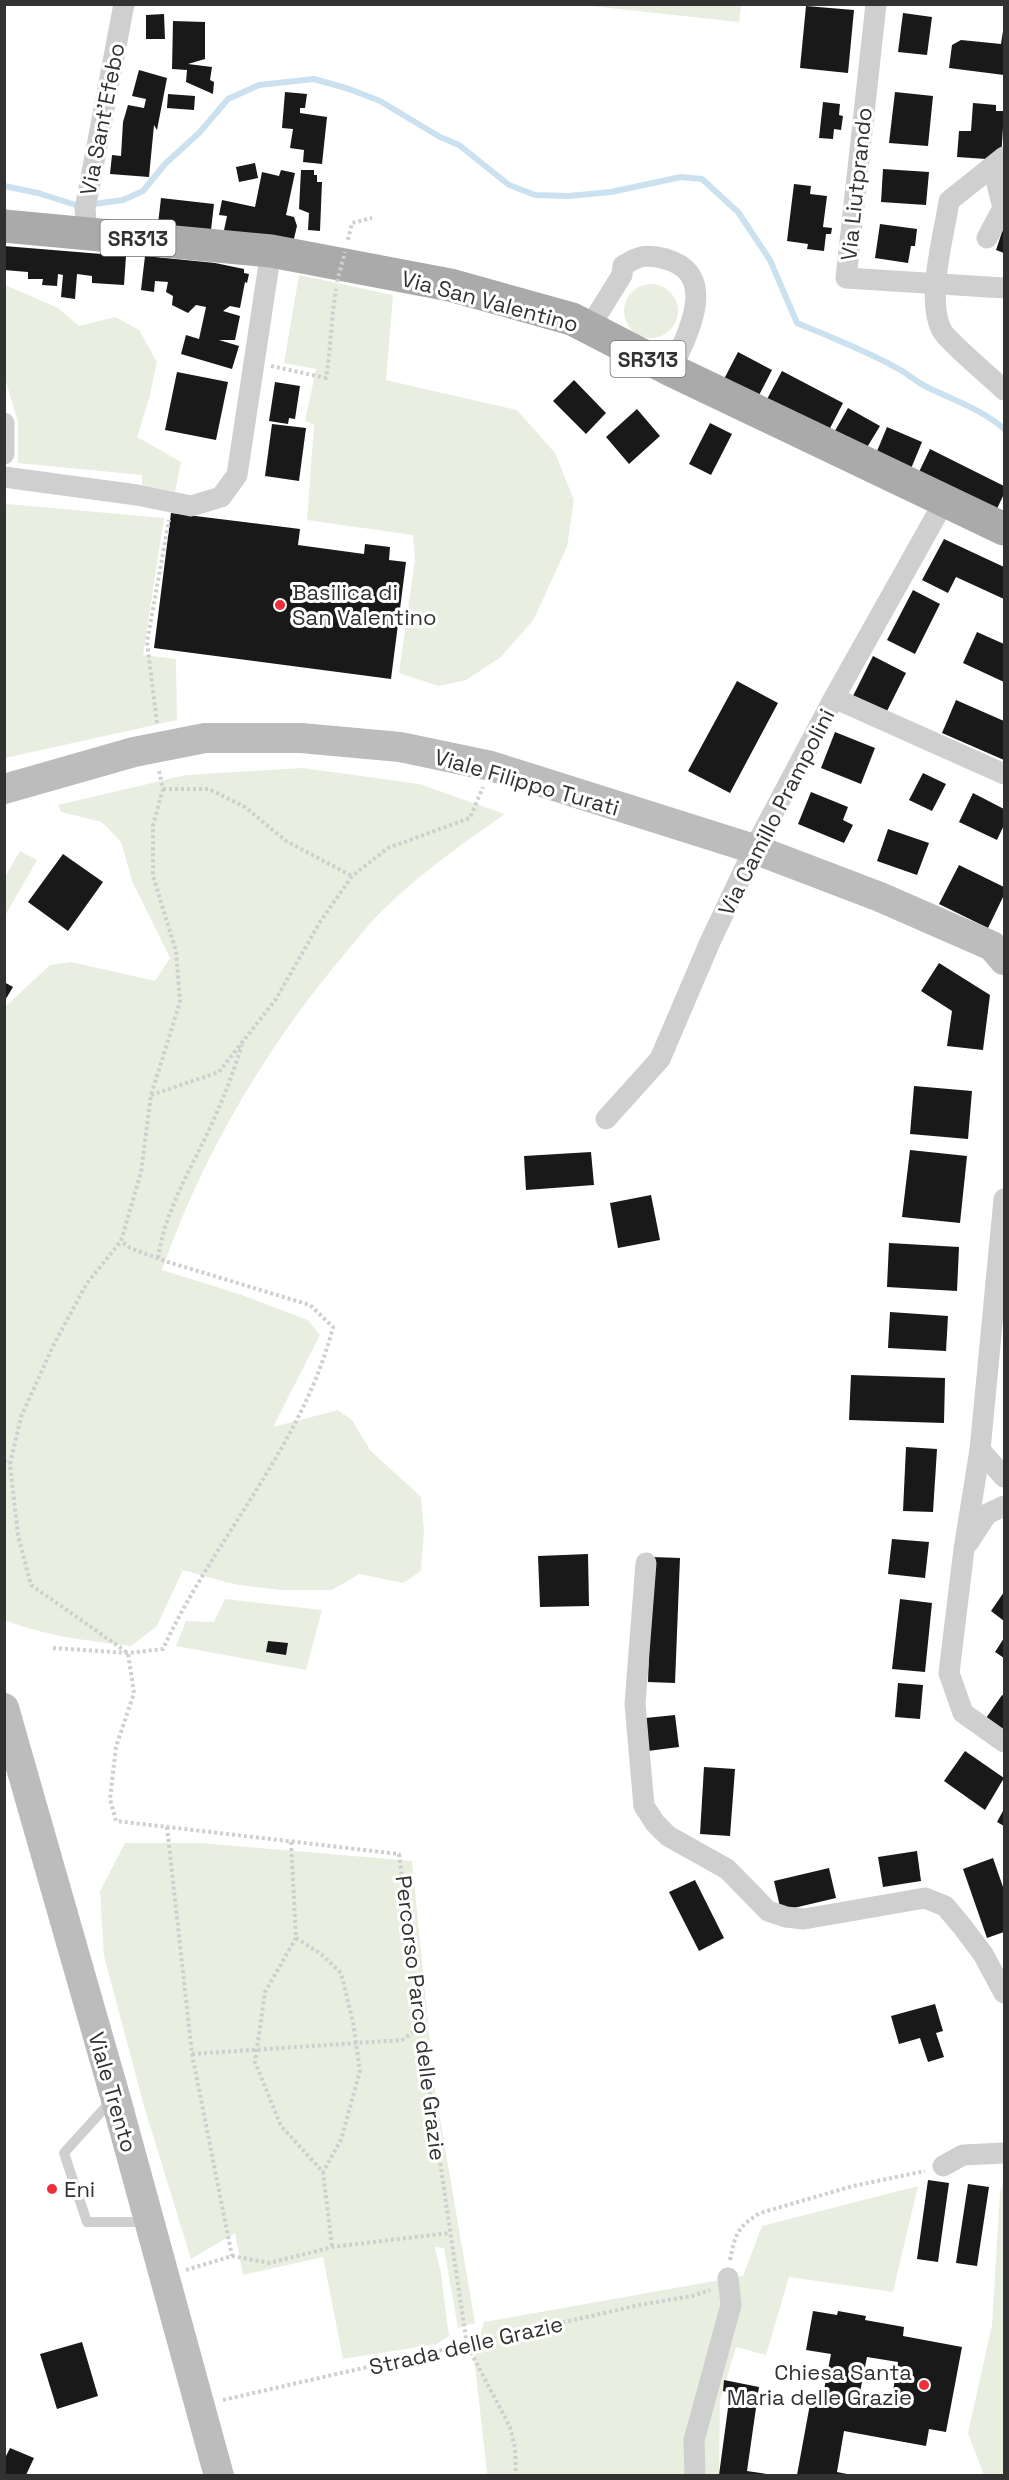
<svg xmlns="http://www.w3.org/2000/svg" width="1009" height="2480" viewBox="0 0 1009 2480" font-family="'Space Grotesk',sans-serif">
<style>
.green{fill:#e8efe0}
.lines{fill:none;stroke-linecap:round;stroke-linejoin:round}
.stream{stroke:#cbe1ef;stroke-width:6}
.building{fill:#191919;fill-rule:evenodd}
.path{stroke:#cfcfcf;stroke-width:4;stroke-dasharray:3 3;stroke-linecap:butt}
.lane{stroke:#cfcfcf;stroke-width:10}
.street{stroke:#cfcfcf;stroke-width:21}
.secondary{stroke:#bcbcbc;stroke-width:30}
.primary{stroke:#aaa;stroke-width:33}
.path-bridge{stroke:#cfcfcf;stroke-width:4;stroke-dasharray:3 3;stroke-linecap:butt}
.poi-dot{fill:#ee2e3a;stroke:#fff;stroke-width:2}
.labels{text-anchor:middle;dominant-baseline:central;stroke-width:6;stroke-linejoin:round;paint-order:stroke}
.shield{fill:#fff;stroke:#707070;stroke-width:1.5}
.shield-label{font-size:21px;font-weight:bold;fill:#323232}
.street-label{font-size:22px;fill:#323232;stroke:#fff}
.poi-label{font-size:22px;fill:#323232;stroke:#fff;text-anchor:start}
</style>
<rect width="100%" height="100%" fill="#fff"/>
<g class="green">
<path d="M582,5h159l-2,17z"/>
<path d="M299,275l94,20 -7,85 131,30 38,43 19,47 -7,47 -33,72 -33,38 -35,23 -27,6 -40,-13 16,-114 -2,-24 -106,-15 7,-95 -9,-4 11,-52 -32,-6z"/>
<circle cx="651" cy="311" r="27"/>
<path d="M5,285l53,23 21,18 36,-9 24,13 18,32 -8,37 -12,38 44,25 -6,30 -33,-7v-10l-124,-12v-41l-13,-43z"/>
<path d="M7,504l157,14 -21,137 33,4 1,61 -172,38 -1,-250z"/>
<path d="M303,768l116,16 86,30c-42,29 -84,59 -121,95 -13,12 -24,27 -36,41 -79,92 -146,205 -186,320l77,24 69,26 12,15 -47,92 65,-17 14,10 18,30 51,47 3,33 -3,41 -18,12 -44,-9 -27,16h-51l-48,-6 -50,-14 -26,56 -26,20c-43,-5 -86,-10 -127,-26l1,-613 45,-42 21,-3 84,19 15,-23 -37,-75 -12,-41 -19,-20 -41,-10 -3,-7 128,-30z"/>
<path d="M20,851l17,9 -32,56v-39z"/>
<path d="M225,1599l97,11 -16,60 -130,-24 10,-25 28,1z"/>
<path d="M125,1843h75l212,18 22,222 41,240 -17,5 -14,-80 -9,-1 6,26 8,63 -12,8 -94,15 -20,-102 -80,18 -8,-42 -44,26 -47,-153 -40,-150 -4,-65z"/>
<path d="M1004,2181v294h-20l-16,-42 24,-108 8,-133z"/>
<path d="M918,2186l-25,106 -104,-15 -23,78 -30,-8 -16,54 -1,74h-242l10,-2 -13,-116 10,-35 259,-46 19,-50z"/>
</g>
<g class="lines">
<path class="stream" d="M4,186l34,7 41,13 44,-6 20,-9 22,-27 35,-32 28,-33 31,-14 55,-6 35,10 31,12 60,36 19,8 50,40 26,10 34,1 42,-4 70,-15 21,2 36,33 32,48 27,63c33,14 67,27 98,44 11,5 21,15 32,20 26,13 56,23 77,42"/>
</g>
<g class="building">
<path d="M806,6l48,4 -6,63 -48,-5z"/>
<path d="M903,13l29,4 -5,38 -29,-3z"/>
<path d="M164,14l1,25h-19v-24z"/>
<path d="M173,21l32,1v37l-17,5 24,3 -2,13 4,2 -1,12 -27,-12 1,-12 -15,-1z"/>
<path d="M1003,31l1,44 -55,-7 3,-23 9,-5 40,4z"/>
<path d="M139,70l28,8 -10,52 -3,-5 -5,52 -39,-3 2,-19 9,1 2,-34 5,-17 16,3 2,-9 -14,-3z"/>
<path d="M285,92l22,2 -2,14h-5v5l27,4 -5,47 -19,-2 1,-12 -14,-2 3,-19 -11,-1z"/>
<path d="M895,92l38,4 -5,50 -39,-3z"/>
<path d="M168,94l27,2 -1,14 -27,-2z"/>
<path d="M823,102l17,2 -1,11 4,1 -2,14 -7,-1 -1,10 -14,-1z"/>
<path d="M973,103l23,2v6h8l-3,49 -44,-3 2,-26h12z"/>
<path d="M255,163l3,15 -19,4 -3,-15z"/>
<path d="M883,169l46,3 -3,33 -45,-3z"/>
<path d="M281,170l14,3 -9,42 8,2 3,9 -4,17 -70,-8 4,-19 -8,-1 3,-15 33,7 7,-35 17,4z"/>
<path d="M301,170h13v5h3v7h5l-2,49 -12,-1 1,-17 -10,-4z"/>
<path d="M794,184l17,2 -1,8 17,2 -4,31 9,1 -1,6h-5l-2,17 -17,-2 1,-5 -21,-3z"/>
<path d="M161,198l53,6 -3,26 -53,-6z"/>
<path d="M880,224l37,5 -2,17h-4l-3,17 -33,-5z"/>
<path d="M1004,226v27l-8,-3z"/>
<path d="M4,246l122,10 -2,29 -32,-2v-7l-15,-2 -2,25 -14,-2 2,-22 -5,-1 -1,12 -15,-1 1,-6h-15v-7l-24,-2z"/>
<path d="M145,256l70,7 29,6v4l5,1 -2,9 -2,-1 -5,26 -10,-2 -7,5 17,5 -5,24h-16l20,6 -7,23 -51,-15 5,-19 13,4 7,-32 -10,-2 -8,8 -16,-8 1,-9 -7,-4 2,-10 -13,-1 -1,11 -13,-2z"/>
<path d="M738,352l34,18 -17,33 -34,-18z"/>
<path d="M782,371l61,32 -16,31 -61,-33z"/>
<path d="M177,372l51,10 -12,58 -51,-10z"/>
<path d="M574,380l32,33 -20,21 -33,-33z"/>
<path d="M275,382l25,4 -5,33 -6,-1 -1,6 -19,-3z"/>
<path d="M848,408l32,18 -17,28 -31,-18z"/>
<path d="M637,409l23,27 -31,28 -23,-27z"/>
<path d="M710,423l22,11 -21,41 -22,-11z"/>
<path d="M272,424l34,4 -7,53 -34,-5z"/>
<path d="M887,427l35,15 -12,29 -35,-15z"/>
<path d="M930,449l74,37v8l-10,21 -77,-39z"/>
<path d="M171,513l129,16 -2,16 66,9 1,-10 25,3 -1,13 17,2 -15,117 -237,-31z"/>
<path d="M944,539l60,28v32l-48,-22 -8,16 -26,-13z"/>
<path d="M913,590l27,14 -25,50 -28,-14z"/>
<path d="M977,632l27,12v38l-41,-19z"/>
<path d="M873,656l33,17 -21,42 -33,-17z"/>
<path d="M737,681l41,22 -48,90 -42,-22z"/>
<path d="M956,700l48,21v39l-62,-27z"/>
<path d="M835,732l40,16 -14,36 -40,-16z"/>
<path d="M923,773l23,11 -14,27 -23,-11z"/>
<path d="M811,792l37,15 -5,13 10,5 -9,18 -46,-19z"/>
<path d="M973,793l31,16v16l-7,15 -38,-18z"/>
<path d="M888,829l41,14 -12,32 -40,-14z"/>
<path d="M63,854l40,28 -35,49 -40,-29z"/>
<path d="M959,865l45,22v8l-16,33 -49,-24z"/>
<path d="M939,963l51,32 -7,55 -36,-4 5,-35 -31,-20z"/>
<path d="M4,982l9,5 -9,15z"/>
<path d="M914,1086l58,5 -4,48 -58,-5z"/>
<path d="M910,1150l57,6 -7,67 -58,-6z"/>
<path d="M591,1152l3,33 -68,5 -2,-34z"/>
<path d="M651,1195l9,45 -42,8 -8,-45z"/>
<path d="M889,1243l70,4 -2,44 -70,-4z"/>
<path d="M890,1312l58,4 -2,35 -58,-3z"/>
<path d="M851,1375l94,3 -1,45 -95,-3z"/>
<path d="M906,1447l31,2 -4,63 -30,-1z"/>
<path d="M892,1539l37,3 -4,36 -37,-4z"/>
<path d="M588,1554l1,52 -49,1 -2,-51z"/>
<path d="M652,1557l28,1 -5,125 -27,-1z"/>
<path d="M1004,1592v29l-13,-10z"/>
<path d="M900,1599l32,4 -7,69 -33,-3z"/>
<path d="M1004,1638v20l-9,-6z"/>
<path d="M268,1641l20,2 -2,12 -20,-3z"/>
<path d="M898,1683l25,2 -3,34 -25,-2z"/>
<path d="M1002,1695l2,1v39l-20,-14z"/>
<path d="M675,1715l4,32 -39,5 -4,-33z"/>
<path d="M965,1751l39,27 -19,32 -41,-29z"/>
<path d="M704,1767l31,2 -5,67 -30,-2z"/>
<path d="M1004,1809v17l-7,-4z"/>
<path d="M917,1851l4,30 -38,6 -5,-30z"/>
<path d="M993,1858l11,32v42l-17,6 -24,-69z"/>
<path d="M829,1868l7,30 -55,13 -7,-30z"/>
<path d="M695,1880l29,58 -25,13 -30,-59z"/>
<path d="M935,2004l8,27 -7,2 8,24 -16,5 -8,-24 -21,6 -8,-28z"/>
<path d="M928,2180l21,3 -11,79 -21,-3z"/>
<path d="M968,2184l21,3 -12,79 -21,-3z"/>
<path d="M813,2311l24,4 1,-4 28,5 -1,4 39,7 -1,9 59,11 -16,85 -17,-3 -3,17 -82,-15 -7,41 15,3h-55l15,-82 11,2 8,-41 -25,-4zM867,2357l31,5 -8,46 -32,-6z"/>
<path d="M82,2342l16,54 -41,13 -17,-55z"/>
<path d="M724,2380l35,7 -12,84 26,4h-54l11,-82 -7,-2z"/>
<path d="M10,2448l24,10 -8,17h-22v-15z"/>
</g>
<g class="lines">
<g class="path">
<path d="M348,240l4,-17 20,-5"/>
<path d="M271,366l55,12c5,-30 5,-59 10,-89"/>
<path d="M157,723l-10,-81 22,-122"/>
<path d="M159,771l4,18 -10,36v51l23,75 4,51 -29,93 -10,77 -20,69 -34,42 -34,63 -32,71 -11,47 8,71 13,50 97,68 6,40 -18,54 -6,52 6,22 283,33 21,173 47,318 43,82 5,21 1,28"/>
<path d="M163,789h46l36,18 41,34 66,35"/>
<path d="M151,1095l68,-23 57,-73 44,-77 32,-46 36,-28 82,-30 13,-31"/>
<path d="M158,1258c7,-47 31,-85 51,-128 13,-28 24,-56 33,-85"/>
<path d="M4,1461l6,3"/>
<path d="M53,1648l75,5 35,-4c50,-109 140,-204 170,-322l-23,-22 -142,-43 -38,-14 -9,-7"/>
<path d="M167,1827l25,227 40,202"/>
<path d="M291,1842l5,96 -31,54 -10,70 26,64 42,46 9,75"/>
<path d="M296,1938l25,16 20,19 12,49 7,49 -19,69 -18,32"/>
<path d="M192,2054l210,-14 18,-13"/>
<path d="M730,2260c5,-25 7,-33 30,-47l93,-27 72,-15"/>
<path d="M186,2270l46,-14 37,7 63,-16 117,-14"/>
<path d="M223,2400l416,-95 53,-9 18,-6"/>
</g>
<path class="lane" d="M111,2101l-47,52 23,69h61"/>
<g class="street">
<path d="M876,4l-30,274 158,10"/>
<path d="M1004,157l-55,44c-5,35 -23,95 -8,128 5,11 52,50 63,61"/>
<path d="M87,233l-2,-24 39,-205"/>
<path d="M987,238l16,-30 -8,-32 9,-8"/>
<path d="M589,328l33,-53 1,-9c16,-11 24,-12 43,-7 55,16 20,78 5,111"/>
<path d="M4,423v31"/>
<path d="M4,477l133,18 54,11 30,-9 16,-22 34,-224"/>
<path d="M834,698l170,76"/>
<path d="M606,1119l54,-60 50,-117 44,-93 80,-151 111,-198"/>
<path d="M1004,1199l-24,251 -16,99 -15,124 14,40 41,29"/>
<path d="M980,1450l24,27"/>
<path d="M968,1543l19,-29 17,-8"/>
<path d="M646,1563l-11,141 9,102 11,17 13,13 59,33 41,42 18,6 18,2 121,-21 20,8 16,19 22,29 21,39"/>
<path d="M943,2166l20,-11 41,-2"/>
<path d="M695,2476l-1,-36 37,-135 -3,-27"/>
</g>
<g class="secondary">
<path d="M4,789l130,-37 71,-14h96l99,9 91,19 263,83 126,48 112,49 12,14"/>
<path d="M4,1708l111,388 104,380"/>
</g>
<path class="primary" d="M4,226l267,25 179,34 122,34 99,51 333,159"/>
<path class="path-bridge" d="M337,282l8,-30"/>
</g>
<g class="poi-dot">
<circle cx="280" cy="605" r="6"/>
<circle cx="52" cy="2189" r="6"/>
<circle cx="924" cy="2385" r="6"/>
</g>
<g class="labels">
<g class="shield">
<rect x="100.5" y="220" width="75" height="36" rx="4.5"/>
<rect x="610.5" y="341" width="75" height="36" rx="4.5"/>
</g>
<g class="shield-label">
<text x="138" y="238">SR313</text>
<text x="648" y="359">SR313</text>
</g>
<g class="street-label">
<text transform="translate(102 119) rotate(-79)">Via Sant'Efebo</text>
<text transform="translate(856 184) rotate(-84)">Via Liutprando</text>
<text transform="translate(490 301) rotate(15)">Via San Valentino</text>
<text transform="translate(527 782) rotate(16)">Viale Filippo Turati</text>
<text transform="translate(776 812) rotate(-63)">Via Camillo Prampolini</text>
<text transform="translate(421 2018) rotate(83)">Percorso Parco delle Grazie</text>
<text transform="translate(113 2092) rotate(74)">Viale Trento</text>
<text transform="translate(466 2345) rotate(-13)">Strada delle Grazie</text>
</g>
<g class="poi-label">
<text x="292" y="592">Basilica di<tspan x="292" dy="25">San Valentino</tspan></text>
<text x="64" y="2189">Eni</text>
<text x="912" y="2372" text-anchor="end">Chiesa Santa<tspan x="912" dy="25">Maria delle Grazie</tspan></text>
</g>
</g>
<rect width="1009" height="2480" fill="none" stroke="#323232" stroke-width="12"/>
</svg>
